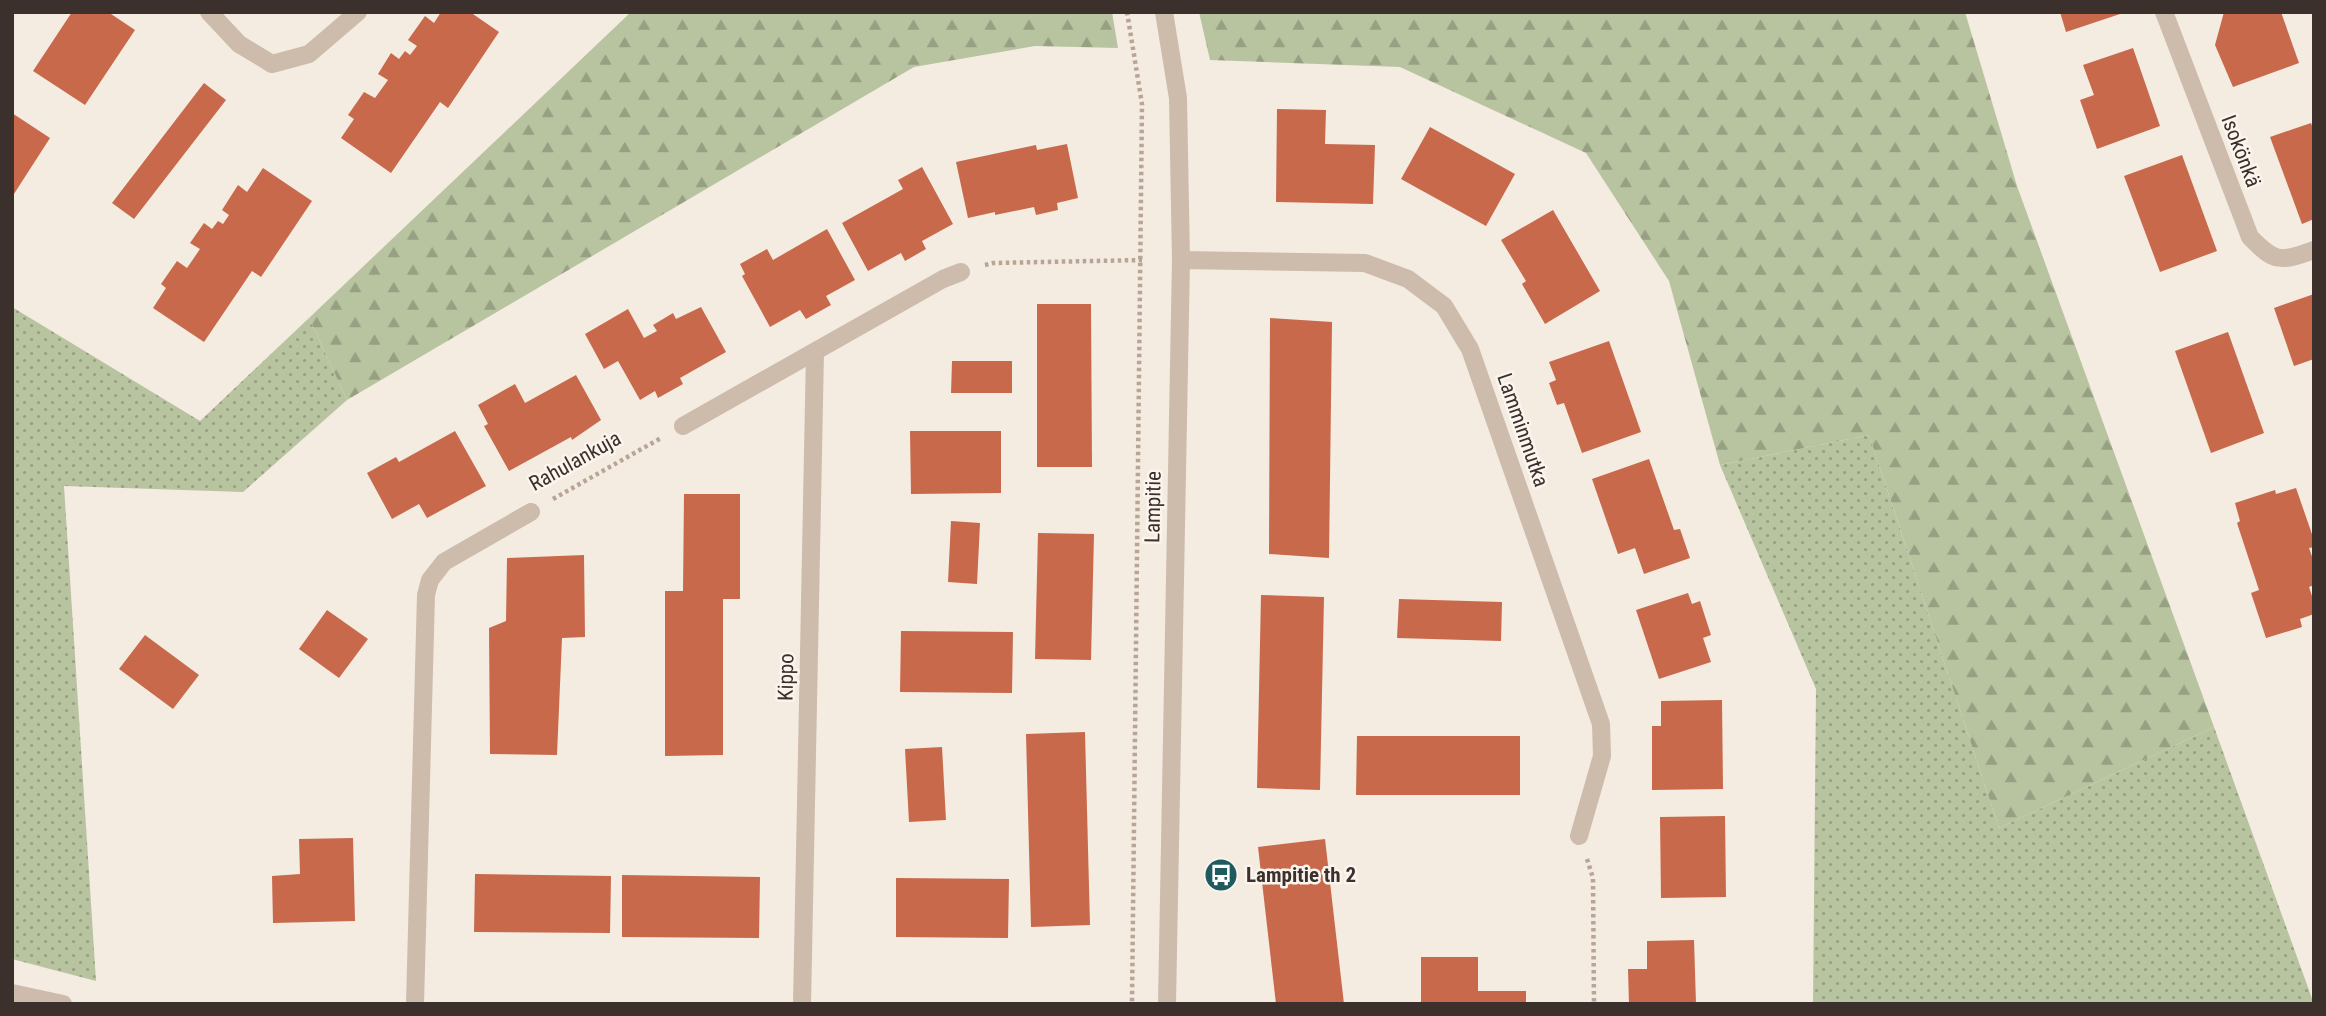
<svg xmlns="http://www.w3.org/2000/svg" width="2326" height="1016" viewBox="0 0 2326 1016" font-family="'Roboto Condensed',sans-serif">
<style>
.grass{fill:url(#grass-dots)}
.forest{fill:url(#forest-firs)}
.building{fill:#c8694b}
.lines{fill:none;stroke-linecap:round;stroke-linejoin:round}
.path{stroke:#b9a596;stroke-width:4.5;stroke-dasharray:3.5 3.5;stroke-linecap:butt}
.minor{stroke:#cdbbac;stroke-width:18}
.labels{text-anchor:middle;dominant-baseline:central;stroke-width:5;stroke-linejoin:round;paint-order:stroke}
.street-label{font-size:21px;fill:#3b302b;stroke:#fbf5ee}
.poi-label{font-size:21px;font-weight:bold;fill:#3b302b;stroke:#fbf5ee;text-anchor:start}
</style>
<defs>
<pattern id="grass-dots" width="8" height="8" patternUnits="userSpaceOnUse" patternTransform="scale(1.75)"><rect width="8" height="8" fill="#b8c4a0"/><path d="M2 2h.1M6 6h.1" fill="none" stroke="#97a083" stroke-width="1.8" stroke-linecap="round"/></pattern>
<pattern id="forest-firs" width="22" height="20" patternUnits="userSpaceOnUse" patternTransform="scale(1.75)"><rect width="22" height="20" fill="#b8c4a0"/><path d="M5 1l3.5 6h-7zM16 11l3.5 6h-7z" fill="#97a083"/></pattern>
</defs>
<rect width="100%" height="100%" fill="#f4ebe1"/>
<g class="grass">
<path d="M12,307l188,114 109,-103 38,82 -104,92 -179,-6 32,495 -84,-22z"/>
<path d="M1869,435l130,393 215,-101 100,277h-501l3,-315 -96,-224z"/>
</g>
<g class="forest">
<path d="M631,12h481l6,36 -83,-2 -121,21 -567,333 -38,-82z"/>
<path d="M1199,12h766l52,174 197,541 -215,101 -130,-393 -149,30 -51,-184 -83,-128 -186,-86 -190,-7z"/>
</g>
<g class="building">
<path d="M72,12h36l27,18 -50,75 -52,-34z"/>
<path d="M441,12h29l29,20 -51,76 -8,-6 -49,71 -50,-35 13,-19 -6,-4 16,-23 11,6 13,-18 -10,-6 13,-21 8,6 6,-8 5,4 7,-9 -9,-6 17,-24 9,7z"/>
<path d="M2060,12h63v1l-57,19z"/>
<path d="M2224,12h57l18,51 -66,24 -18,-42z"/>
<path d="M2133,48l27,78 -63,23 -17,-49 14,-5 -11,-30z"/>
<path d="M204,83l22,17 -92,119 -22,-16z"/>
<path d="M1277,109l49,1 -1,34 50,1 -2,59 -97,-2z"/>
<path d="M12,113l38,25 -38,59z"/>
<path d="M2311,123l3,8v88l-12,5 -32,-87z"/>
<path d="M1430,127l85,47 -29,52 -85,-47z"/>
<path d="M1067,144l11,54 -21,5 1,7 -22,5 -2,-8 -39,8v-3l-27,6 -12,-56 80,-17 1,5z"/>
<path d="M2182,155l35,96 -57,21 -36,-96z"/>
<path d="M922,167l31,57 -31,17 4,8 -21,12 -4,-8 -33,18 -26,-48 61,-34 -5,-9z"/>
<path d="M263,168l49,33 -51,76 -9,-6 -48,71 -51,-34 13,-20 -5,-4 16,-23 10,7 13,-19 -10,-6 14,-20 8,6 6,-8 5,3 6,-9 -7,-5 16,-25 9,7z"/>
<path d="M1553,210l47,81 -55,33 -23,-40 4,-3 -25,-41z"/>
<path d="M827,229l28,51 -29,16 5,9 -25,14 -6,-9 -30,17 -28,-51 3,-2 -5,-10 27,-15 6,11z"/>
<path d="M2314,294v65l-20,7 -20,-58z"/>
<path d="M1037,304h54l1,163h-55z"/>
<path d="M701,307l25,45 -46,26 3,6 -25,14 -3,-7 -15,9 -22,-39 -14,8 -19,-35 43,-25 16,29 13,-7 -4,-6 20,-12 3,6z"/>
<path d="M1270,318l62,4 -3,236 -60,-4z"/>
<path d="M2228,332l36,101 -53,20 -36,-102z"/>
<path d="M1609,341l32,91 -59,21 -18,-50 -7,2 -8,-22 7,-3 -7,-18z"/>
<path d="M952,361h60v32h-61z"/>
<path d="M576,375l25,45 -29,20 -1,-3 -62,34 -25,-45 4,-2 -10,-19 37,-21 10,19z"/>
<path d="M455,431l31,55 -59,32 -8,-14 -27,15 -25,-46 29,-16 3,5z"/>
<path d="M910,431h91v62l-90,1z"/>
<path d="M1649,459l25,71 6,-1 10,29 -46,16 -9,-26 -17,6 -26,-75z"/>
<path d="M2296,488l18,52v7l-5,1 5,14v23l-5,2 5,15v12l-14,5 2,8 -36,11 -15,-45 8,-3 -22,-67 3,-2 -5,-18 40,-13 1,4z"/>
<path d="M684,494h56v105h-17v156l-58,1v-165h18z"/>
<path d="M951,521l29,2 -3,61 -29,-2z"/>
<path d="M1038,533l56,1 -3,126 -56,-1z"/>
<path d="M584,555l1,82 -23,1 -5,117 -67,-1 -1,-126 17,-7 1,-63z"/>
<path d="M1688,593l4,11 8,-3 11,34 -8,3 8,24 -52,17 -23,-69z"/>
<path d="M1261,595l63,2 -4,193 -63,-2z"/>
<path d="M1399,599l103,3 -1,39 -104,-3z"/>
<path d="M327,610l41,29 -29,39 -40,-29z"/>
<path d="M901,631l112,1 -1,61 -112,-1z"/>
<path d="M145,635l54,40 -26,34 -54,-40z"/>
<path d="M1722,700l1,89 -71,1v-64h9v-25z"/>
<path d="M1085,732l5,193 -59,2 -5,-193z"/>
<path d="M1357,736h163v59h-164z"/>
<path d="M942,747l4,73 -37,2 -4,-73z"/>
<path d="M1725,816l1,81 -65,1 -1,-81z"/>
<path d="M353,838l2,83 -82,2 -1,-47 28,-2 -1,-35z"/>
<path d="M1325,839l19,165h-68l-18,-157z"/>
<path d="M475,874l136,2 -1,57 -136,-1z"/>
<path d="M622,875l138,2 -1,61 -137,-1z"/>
<path d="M896,878l113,1 -1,59 -112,-1z"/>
<path d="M1694,940l2,64h-67l-1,-35h19v-28z"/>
<path d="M1421,957h57v34h48v13h-105z"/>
</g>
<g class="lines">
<g class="path">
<path d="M1127,12l15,92 -10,900"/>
<path d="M985,265l8,-2 149,-3"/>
<path d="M553,499l108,-61"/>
<path d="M1587,859l6,19 1,126"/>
</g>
<g class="minor">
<path d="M209,12l30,32 33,20 37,-10 49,-42"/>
<path d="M1164,12l14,86 3,162 -14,744"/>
<path d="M2164,12l86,225c25,26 30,25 64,13"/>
<path d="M1181,260l184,3 43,16 36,27 26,43 131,375 1,32 -23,80"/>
<path d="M683,426l260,-147 18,-7"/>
<path d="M12,993l51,11"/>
<path d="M415,1004l11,-409 4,-15 14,-18 87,-50"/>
<path d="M802,1004l13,-652"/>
</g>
</g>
<defs>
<symbol id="bus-disc" viewBox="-11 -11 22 22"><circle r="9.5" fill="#1f5a5e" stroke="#fbf5ee"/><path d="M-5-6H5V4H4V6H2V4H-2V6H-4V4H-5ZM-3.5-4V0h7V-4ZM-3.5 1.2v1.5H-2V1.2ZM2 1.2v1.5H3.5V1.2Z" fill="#fff"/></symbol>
</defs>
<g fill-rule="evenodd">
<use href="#bus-disc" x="1202" y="856" width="38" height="38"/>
</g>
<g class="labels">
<g class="street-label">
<text transform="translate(2241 151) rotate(69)">Isokönkä</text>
<text transform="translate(1523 430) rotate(71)">Lamminmutka</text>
<text transform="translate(575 461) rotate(-29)">Rahulankuja</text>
<text transform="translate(1153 507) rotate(-89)">Lampitie</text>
<text transform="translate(786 677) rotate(-89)">Kippo</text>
</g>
<g class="poi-label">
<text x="1246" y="875">Lampitie th 2</text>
</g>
</g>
<rect width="2326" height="1016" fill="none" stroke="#3b302b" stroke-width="28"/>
</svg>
